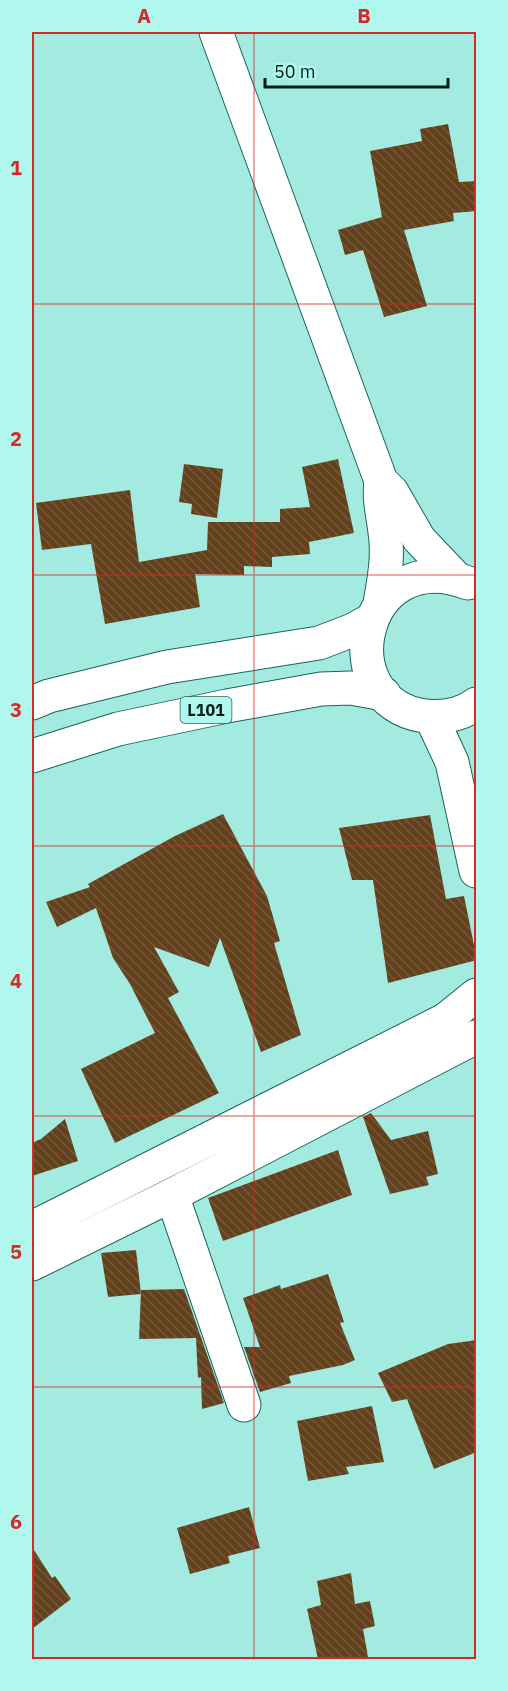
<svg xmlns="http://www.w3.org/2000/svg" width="508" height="1691" viewBox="0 0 508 1691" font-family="'IBM Plex Sans',sans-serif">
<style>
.building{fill:url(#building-back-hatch)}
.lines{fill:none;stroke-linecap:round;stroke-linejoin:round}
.minor-casing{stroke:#19655d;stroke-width:35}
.major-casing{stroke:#19655d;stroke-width:35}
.minor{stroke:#fff;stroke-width:33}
.major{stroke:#fff;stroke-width:33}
.grid{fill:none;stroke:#d62828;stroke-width:1.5;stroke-opacity:0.55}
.labels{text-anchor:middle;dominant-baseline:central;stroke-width:6;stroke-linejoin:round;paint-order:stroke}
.shield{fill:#b0f8ee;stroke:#355e59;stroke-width:1.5}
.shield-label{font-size:16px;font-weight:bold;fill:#001c19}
.neatline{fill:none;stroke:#d62828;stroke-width:2}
.grid-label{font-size:20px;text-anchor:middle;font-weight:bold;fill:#d62828}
</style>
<defs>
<pattern id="building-back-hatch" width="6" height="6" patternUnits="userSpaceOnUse" patternTransform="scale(1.5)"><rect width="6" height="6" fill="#63411c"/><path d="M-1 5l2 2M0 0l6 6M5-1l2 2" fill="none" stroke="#73593c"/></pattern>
</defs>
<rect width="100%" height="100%" fill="#a3ebe1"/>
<g class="building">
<path d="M448,124l11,58 18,-1v30l-24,2 1,8 -50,9 23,76 -43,11 -21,-67 -18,5 -7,-25 44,-13 -12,-66 52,-10 -2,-12z"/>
<path d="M338,459l16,74 -45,9 1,12 -38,3v10l-28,-1v9l-49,-1 5,33 -95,17 -14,-80 -49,6 -6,-47 94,-13 9,72 68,-12 1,-28h72v-13l30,-2 -8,-40z"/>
<path d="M184,464l39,5 -6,49 -26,-4 1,-10 -13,-2z"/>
<path d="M223,814l44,82 13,45 -6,2 27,92 -40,17 -41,-114 -11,29 -55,-20 25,45 -11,6 51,95 -104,50 -34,-74 74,-36 -25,-49 -17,-26 -17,-50 -39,19 -11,-25 44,-15 -2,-3 87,-48z"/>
<path d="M430,815l16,84 18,-3 13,64 -89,23 -15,-103h-21l-13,-52z"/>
<path d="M371,1113l20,27 37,-9 10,43 -12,3 3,8 -39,9 -27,-77z"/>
<path d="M65,1119l13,42 -46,15v-33l9,-4z"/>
<path d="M338,1150l14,45 -129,46 -15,-43z"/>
<path d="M136,1250l5,44 -33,3 -7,-44z"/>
<path d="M328,1274l16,48 -4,1 15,37 -12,5 -54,11 2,7 -31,9 -16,-45h16l-17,-49 37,-13 1,4z"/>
<path d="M184,1289l40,114 -22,6 -1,-32 -3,1 -2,-40 -57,1 2,-49z"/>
<path d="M477,1340v112l-43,17 -27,-70 -15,3 -14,-29 70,-29z"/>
<path d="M372,1406l12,56 -38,5 3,7 -41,7 -11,-60z"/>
<path d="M249,1507l11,41 -32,8 2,7 -40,11 -13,-46z"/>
<path d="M32,1547l20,31 3,-2 16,23 -39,30z"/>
<path d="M351,1573l4,31 15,-3 5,25 -12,3 5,28 -18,2h-32l-11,-50 14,-4 -4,-24z"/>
</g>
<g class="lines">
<defs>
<path id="minor" d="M172,1195l72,210"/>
<g id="major">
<path d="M216,32l165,449 11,11 27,47 37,39"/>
<path d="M468,583c-107,-41 -141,118 -44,133 19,2 37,-1 52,-12"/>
<path d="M380,604c3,-20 8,-40 6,-61 -1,-22 -8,-40 -5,-62"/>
<path d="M32,703l17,-7 118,-29 152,-24 34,-13 18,-10"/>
<path d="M431,717l21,45 24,109"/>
<path d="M32,756l86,-27 109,-23 94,-17 30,-1 33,6"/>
<path d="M32,1228l413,-208 31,-25"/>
<path d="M32,1264l140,-69 304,-158"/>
</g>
</defs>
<use href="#minor" class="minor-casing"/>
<use href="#major" class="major-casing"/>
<use href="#minor" class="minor"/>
<use href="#major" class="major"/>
</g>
<path class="grid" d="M254,32v1628M32,304h444M32,575h444M32,846h444M32,1116h444M32,1387h444"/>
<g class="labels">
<rect class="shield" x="180.5" y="697" width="51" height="26" rx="4.5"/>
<g class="shield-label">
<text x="206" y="710">L101</text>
</g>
</g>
<rect width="508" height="1691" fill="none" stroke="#b0f8ee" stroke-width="66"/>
<path d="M265 78v9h183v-9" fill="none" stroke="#001c19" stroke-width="3"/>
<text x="274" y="78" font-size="18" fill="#001c19" stroke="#b0f8ee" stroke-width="4.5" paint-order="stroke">50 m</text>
<rect x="33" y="33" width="442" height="1625" class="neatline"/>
<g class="grid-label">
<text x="144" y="23">A</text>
<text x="364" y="23">B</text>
<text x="16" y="175">1</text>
<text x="16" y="446">2</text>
<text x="16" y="717">3</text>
<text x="16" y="988">4</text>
<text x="16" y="1259">5</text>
<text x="16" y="1529">6</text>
</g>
</svg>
